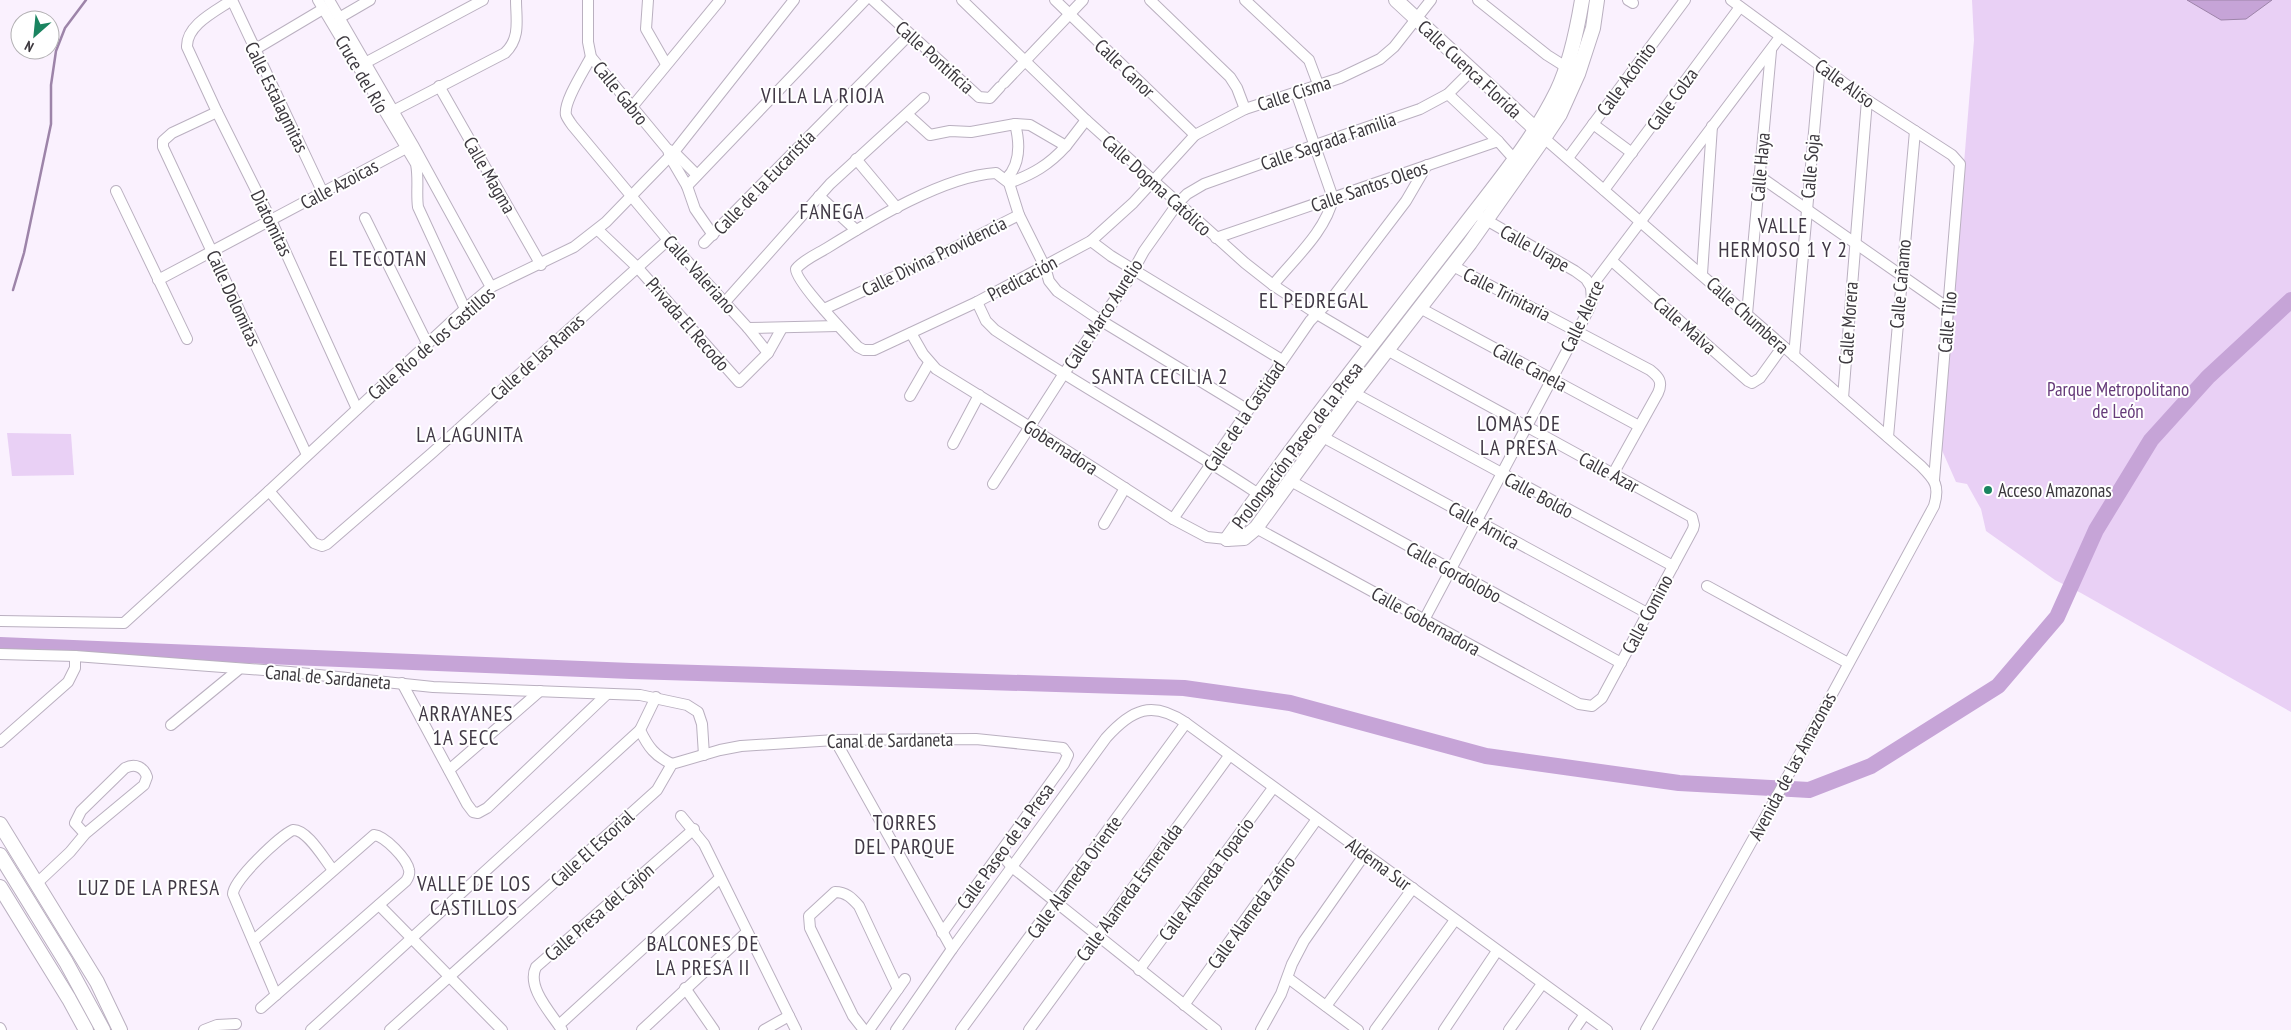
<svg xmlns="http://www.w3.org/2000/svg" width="2291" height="1030" viewBox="0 0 2291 1030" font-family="'PT Sans Narrow',sans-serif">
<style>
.green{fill:#e9d0f5}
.water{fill:#c6a4d7;stroke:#9d84a9}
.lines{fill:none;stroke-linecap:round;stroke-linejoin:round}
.stream{stroke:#9d84a9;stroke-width:2.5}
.river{stroke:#c6a4d7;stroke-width:16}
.street-casing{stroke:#bab0c0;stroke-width:12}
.secondary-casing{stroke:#bab0c0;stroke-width:16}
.street{stroke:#fff;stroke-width:10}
.secondary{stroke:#fff;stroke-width:14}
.poi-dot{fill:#1a8460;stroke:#fff;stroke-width:2}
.labels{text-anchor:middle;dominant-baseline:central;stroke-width:4;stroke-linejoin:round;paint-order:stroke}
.street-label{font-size:19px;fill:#3c383e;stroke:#fff}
.park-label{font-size:19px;fill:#663b7a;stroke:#fff}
.poi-label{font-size:19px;fill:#3c383e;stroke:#fff;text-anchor:start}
.quarter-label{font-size:21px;letter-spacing:1px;fill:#403845;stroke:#fff}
</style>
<rect width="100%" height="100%" fill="#faf1fe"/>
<g class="green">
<path d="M1972,0h319v712l-210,-119 -26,-13 -69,-49 -5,-22 -14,-25 -11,-2 -15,-34 33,-408z"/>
<path d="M7,433l64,1 3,41 -62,1z"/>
</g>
<path class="water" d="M2187,0h85l-26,19 -25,1z"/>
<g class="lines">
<path class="stream" d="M13,290l11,-37 27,-129v-39l5,-34 9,-23 21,-28"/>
<path class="river" d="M0,645l631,26 553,17 106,15 196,53 193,27 130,7 62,-24 127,-80 59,-69 39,-87 55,-90 57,-63 83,-77"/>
<defs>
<g id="street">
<path d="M232,0c-16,11 -46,25 -45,47l30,65 54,108 86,189"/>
<path d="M232,0l91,193"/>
<path d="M318,0l98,164c3,15 0,29 2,43l47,102"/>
<path d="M329,0l84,145 78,142"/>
<path d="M588,0v42l3,15 77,93 2,7 17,29 8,23 18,26"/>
<path d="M648,0l-2,29 20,35"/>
<path d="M873,0l106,97 11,1 10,-11"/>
<path d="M962,0l124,120 159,143 28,22 44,29 54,32"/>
<path d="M1055,0l140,135"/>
<path d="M1150,0l80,77 7,11 8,21"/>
<path d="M1245,0l64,60 9,24"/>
<path d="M1478,0l69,55 19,12"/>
<path d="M1628,0l5,3"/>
<path d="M1731,0l136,100 85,55 8,9 -26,316"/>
<path d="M339,18l31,-18"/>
<path d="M254,50l69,-41"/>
<path d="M591,57c-6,12 -28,45 -25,58 1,3 4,7 6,10l96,115 80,88 20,25"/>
<path d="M365,63l118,-63"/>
<path d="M1004,83l79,-83"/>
<path d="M439,86l102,179"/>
<path d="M1448,94l50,47"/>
<path d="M632,107l88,-107"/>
<path d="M393,111l112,-58c16,-15 11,-34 11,-53"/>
<path d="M217,112l-45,21 -9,8v6l144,308"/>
<path d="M908,115l22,20 20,-4 21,1 44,-8 15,1 36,21 20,-26"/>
<path d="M1593,124l39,29"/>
<path d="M1544,138l377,328c14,14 19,20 13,40l-163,301 -125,223"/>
<path d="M669,150l5,2 23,23"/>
<path d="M1568,158l117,-158"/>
<path d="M856,159l41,49"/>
<path d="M1759,176l189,132"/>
<path d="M1006,179c15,-15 14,-36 9,-55"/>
<path d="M1009,183c24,-9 40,-18 57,-37"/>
<path d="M687,186l178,-186"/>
<path d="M1604,190l136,-183"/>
<path d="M116,191l71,148"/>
<path d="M819,196l37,34"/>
<path d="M1481,217l94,54 11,8 5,8"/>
<path d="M365,218l62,125"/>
<path d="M598,230l39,37 102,115 29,-29 14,-25"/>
<path d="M1216,238l282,-97 17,19"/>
<path d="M1091,241l20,15 171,104"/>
<path d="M704,243l205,-208"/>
<path d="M1612,261l136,120 4,2 8,-5 23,-32"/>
<path d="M1453,266l197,104c9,7 13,12 8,23l-45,81"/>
<path d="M1702,274l10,-148"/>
<path d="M158,280l252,-134"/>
<path d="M1273,285c21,-26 53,-54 60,-87l-37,-106"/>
<path d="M725,302l105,-118 94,-86"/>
<path d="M977,302l9,19 9,9c86,57 176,106 262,163"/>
<path d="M1420,308l219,118"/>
<path d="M824,309l100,-46 95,-48"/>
<path d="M1747,314l24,-263"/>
<path d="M748,328l90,-2"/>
<path d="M911,333l12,21 13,15 94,58 143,92 34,18 20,2"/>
<path d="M1794,356l26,-291"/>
<path d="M1354,393l319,173"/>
<path d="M910,396l19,-33"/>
<path d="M1843,398l24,-298"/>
<path d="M1248,410l-148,-90 -43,-29 -8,-10 -4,-14 -26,-52 -10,-32 -13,-10c-52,3 -124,47 -169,75 -10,6 -24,12 -31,21 -1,12 51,66 62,78l6,3h10l103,-48 114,-61 42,-38 62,-68 50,-26 95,-31 40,-19 14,-12 37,-47"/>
<path d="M1321,436l326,177"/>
<path d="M1888,437l27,-306"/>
<path d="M953,444l26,-49"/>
<path d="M1289,480l332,183"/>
<path d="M993,484l70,-109 64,-93 17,-31 34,-48 9,-9 17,-10 56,-20 160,-55 28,-15 24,-24"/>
<path d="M269,491l45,52 8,3 5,-2 105,-91 236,-213"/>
<path d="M1173,519l137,-198 23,-24 73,-96 21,-36"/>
<path d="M1104,524l21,-36"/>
<path d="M1256,528l323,176 13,2 10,-8 91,-169 1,-4 -2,-8 -305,-167"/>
<path d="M1707,586l141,77"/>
<path d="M1424,620l164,-309 4,-10 -1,-14 189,-250"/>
<path d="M0,621l124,2 145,-132 196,-182 26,-22 83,-40 32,-25 68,-70 120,-152"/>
<path d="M0,654l75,2 215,16 143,15 207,8 47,10 11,7 4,12 2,31"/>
<path d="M402,683l65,121 6,8 5,1 9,-5 120,-114"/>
<path d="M656,697l-16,33c8,17 15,26 32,34"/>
<path d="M171,725l67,-55"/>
<path d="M835,740l117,209"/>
<path d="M0,742l68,-60 7,-14v-12"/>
<path d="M449,770l91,-79"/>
<path d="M681,816l23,28 92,186"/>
<path d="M1001,854l11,13 204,163"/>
<path d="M36,884l34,-32 15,-18 59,-49 3,-8c-3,-10 -12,-14 -22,-9l-44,43 -6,12 10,11"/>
<path d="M379,905l123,125"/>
<path d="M254,940l120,-105c11,1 33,24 35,35 1,4 -1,8 -3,11l-145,127"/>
<path d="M1139,970l134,-182"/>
<path d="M1288,978l70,52"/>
<path d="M685,988l29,42"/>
<path d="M276,995l-43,-101c0,-14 47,-58 60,-64 14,-1 31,29 40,40"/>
<path d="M1184,1005l133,-186"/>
<path d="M1326,1006l87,-118"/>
<path d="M559,1025l161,-147"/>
<path d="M0,1028l1,2"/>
<path d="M204,1030l13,-5 19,-1"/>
<path d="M311,1030l329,-300"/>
<path d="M390,1030l267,-240 15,-26 48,-14 21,-4 94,-6 141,-1 87,9 5,7 -4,9 -122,169"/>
<path d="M562,1030c-11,-17 -36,-43 -26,-63l158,-138"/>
<path d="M642,1030l105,-98"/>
<path d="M764,1030l25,-14"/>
<path d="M864,1030l-11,-14 -43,-88 -1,-12 26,-24c11,0 17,6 24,14l39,83"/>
<path d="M869,1030l36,-51"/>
<path d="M896,1030l56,-81 154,-211c26,-29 46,-38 80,-15l421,307"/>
<path d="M961,1030l225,-307"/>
<path d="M1029,1030l200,-274"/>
<path d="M1261,1030l20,-36 11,-30 12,-23 61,-87"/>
<path d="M1375,1030l80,-110"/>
<path d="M1444,1030l53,-79"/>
<path d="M1509,1030l33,-46"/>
<path d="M1574,1030l11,-16"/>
</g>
<g id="secondary">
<path d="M1396,0l146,135"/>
<path d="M1227,539l17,-1 12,-10 98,-135 116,-150 74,-105 16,-24 18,-40 15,-46 4,-28"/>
<path d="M1227,539c49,-70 101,-138 154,-206 31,-40 62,-80 93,-120 30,-39 61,-77 83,-122 13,-27 20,-61 25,-91"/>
<path d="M0,824l97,158 23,48"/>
<path d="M0,855l66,107 37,68"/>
<path d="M0,887l69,112 17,31"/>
</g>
</defs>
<use href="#street" class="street-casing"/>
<use href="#secondary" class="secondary-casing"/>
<use href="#street" class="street"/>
<use href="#secondary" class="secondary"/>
</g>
<circle class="poi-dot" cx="1988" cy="490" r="5"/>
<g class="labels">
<g class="street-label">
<text transform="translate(935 57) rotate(42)">Calle Pontificia</text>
<text transform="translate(1125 68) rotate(44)">Calle Canor</text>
<text transform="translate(1470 69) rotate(43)">Calle Cuenca Florida</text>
<text transform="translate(362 74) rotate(60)">Cruce del Río</text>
<text transform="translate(1626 79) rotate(-54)">Calle Acónito</text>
<text transform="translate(1845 83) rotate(36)">Calle Aliso</text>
<text transform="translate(621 93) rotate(51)">Calle Gabro</text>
<text transform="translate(1294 93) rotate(-18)">Calle Cisma</text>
<text transform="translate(277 97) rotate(64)">Calle Estalagmitas</text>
<text transform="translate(1672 99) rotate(-54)">Calle Colza</text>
<text transform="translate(1328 141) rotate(-19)">Calle Sagrada Familia</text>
<text transform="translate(1810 166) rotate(-85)">Calle Soja</text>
<text transform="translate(1760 167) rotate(-85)">Calle Haya</text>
<text transform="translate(490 175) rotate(60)">Calle Magma</text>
<text transform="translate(764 182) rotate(-46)">Calle de la Eucaristía</text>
<text transform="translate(339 184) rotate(-28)">Calle Azoicas</text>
<text transform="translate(1157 185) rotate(42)">Calle Dogma Católico</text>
<text transform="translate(1369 186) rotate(-19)">Calle Santos Oleos</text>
<text transform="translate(272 223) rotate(64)">Diatomitas</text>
<text transform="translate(1535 248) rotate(29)">Calle Urape</text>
<text transform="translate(934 256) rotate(-26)">Calle Divina Providencia</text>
<text transform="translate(700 274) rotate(48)">Calle Valeriano</text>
<text transform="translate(1022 278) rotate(-28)">Predicación</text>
<text transform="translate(1900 284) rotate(-85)">Calle Cañamo</text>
<text transform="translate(1507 294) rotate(27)">Calle Trinitaria</text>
<text transform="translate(234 298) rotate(65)">Calle Dolomitas</text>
<text transform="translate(1103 314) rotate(-57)">Calle Marco Aurelio</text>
<text transform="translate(1748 315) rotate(42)">Calle Chumbera</text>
<text transform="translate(1582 316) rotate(-65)">Calle Alerce</text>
<text transform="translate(1947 322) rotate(-85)">Calle Tilo</text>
<text transform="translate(1848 323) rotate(-86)">Calle Morera</text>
<text transform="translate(688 324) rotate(49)">Privada El Recodo</text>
<text transform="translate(1685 325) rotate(41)">Calle Malva</text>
<text transform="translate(431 343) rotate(-41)">Calle Río de los Castillos</text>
<text transform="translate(537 357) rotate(-42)">Calle de las Ranas</text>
<text transform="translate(1530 367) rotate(28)">Calle Canela</text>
<text transform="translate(1244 416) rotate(-56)">Calle de la Castidad</text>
<text transform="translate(1297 445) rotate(-53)">Prolongación Paseo de la Presa</text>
<text transform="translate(1061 447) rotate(33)">Gobernadora</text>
<text transform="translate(1609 472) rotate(28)">Calle Azar</text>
<text transform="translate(1539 495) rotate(28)">Calle Boldo</text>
<text transform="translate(1484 525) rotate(29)">Calle Árnica</text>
<text transform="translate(1454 572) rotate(29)">Calle Gordolobo</text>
<text transform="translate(1647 614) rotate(-62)">Calle Comino</text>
<text transform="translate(1426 621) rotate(29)">Calle Gobernadora</text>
<text transform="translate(328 677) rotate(5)">Canal de Sardaneta</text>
<text transform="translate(890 740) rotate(-1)">Canal de Sardaneta</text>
<text transform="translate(1792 766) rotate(-62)">Avenida de las Amazonas</text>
<text transform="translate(1005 846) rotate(-54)">Calle Paseo de la Presa</text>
<text transform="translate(592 848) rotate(-42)">Calle El Escorial</text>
<text transform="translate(1379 864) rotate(36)">Aldema Sur</text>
<text transform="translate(1074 877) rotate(-54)">Calle Alameda Oriente</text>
<text transform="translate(1206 879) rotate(-54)">Calle Alameda Topacio</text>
<text transform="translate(1129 892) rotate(-54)">Calle Alameda Esmeralda</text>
<text transform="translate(599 912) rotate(-41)">Calle Presa del Cajón</text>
<text transform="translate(1251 912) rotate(-54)">Calle Alameda Zafiro</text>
</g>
<g class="park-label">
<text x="2118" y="389">Parque Metropolitano<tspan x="2118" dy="22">de León</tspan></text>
</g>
<g class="poi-label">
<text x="1998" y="490">Acceso Amazonas</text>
</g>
<g class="quarter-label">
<text x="823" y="95">VILLA LA RIOJA</text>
<text x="832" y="211">FANEGA</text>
<text x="1783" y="225">VALLE<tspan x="1783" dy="24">HERMOSO 1 Y 2</tspan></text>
<text x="378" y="258">EL TECOTAN</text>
<text x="1314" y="300">EL PEDREGAL</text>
<text x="1160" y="376">SANTA CECILIA 2</text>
<text x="1519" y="423">LOMAS DE<tspan x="1519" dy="24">LA PRESA</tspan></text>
<text x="470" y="434">LA LAGUNITA</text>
<text x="466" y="713">ARRAYANES<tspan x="466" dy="24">1A SECC</tspan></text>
<text x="905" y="822">TORRES<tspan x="905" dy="24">DEL PARQUE</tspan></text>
<text x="474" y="883">VALLE DE LOS<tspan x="474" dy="24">CASTILLOS</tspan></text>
<text x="149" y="887">LUZ DE LA PRESA</text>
<text x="703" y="943">BALCONES DE<tspan x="703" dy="24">LA PRESA II</tspan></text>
</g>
</g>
<g transform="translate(35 35) rotate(207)"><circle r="24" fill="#ffffff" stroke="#b1afb2"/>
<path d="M0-4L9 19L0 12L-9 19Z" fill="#1a8460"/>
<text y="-8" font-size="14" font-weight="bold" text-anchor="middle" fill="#3c383e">N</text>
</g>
</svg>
